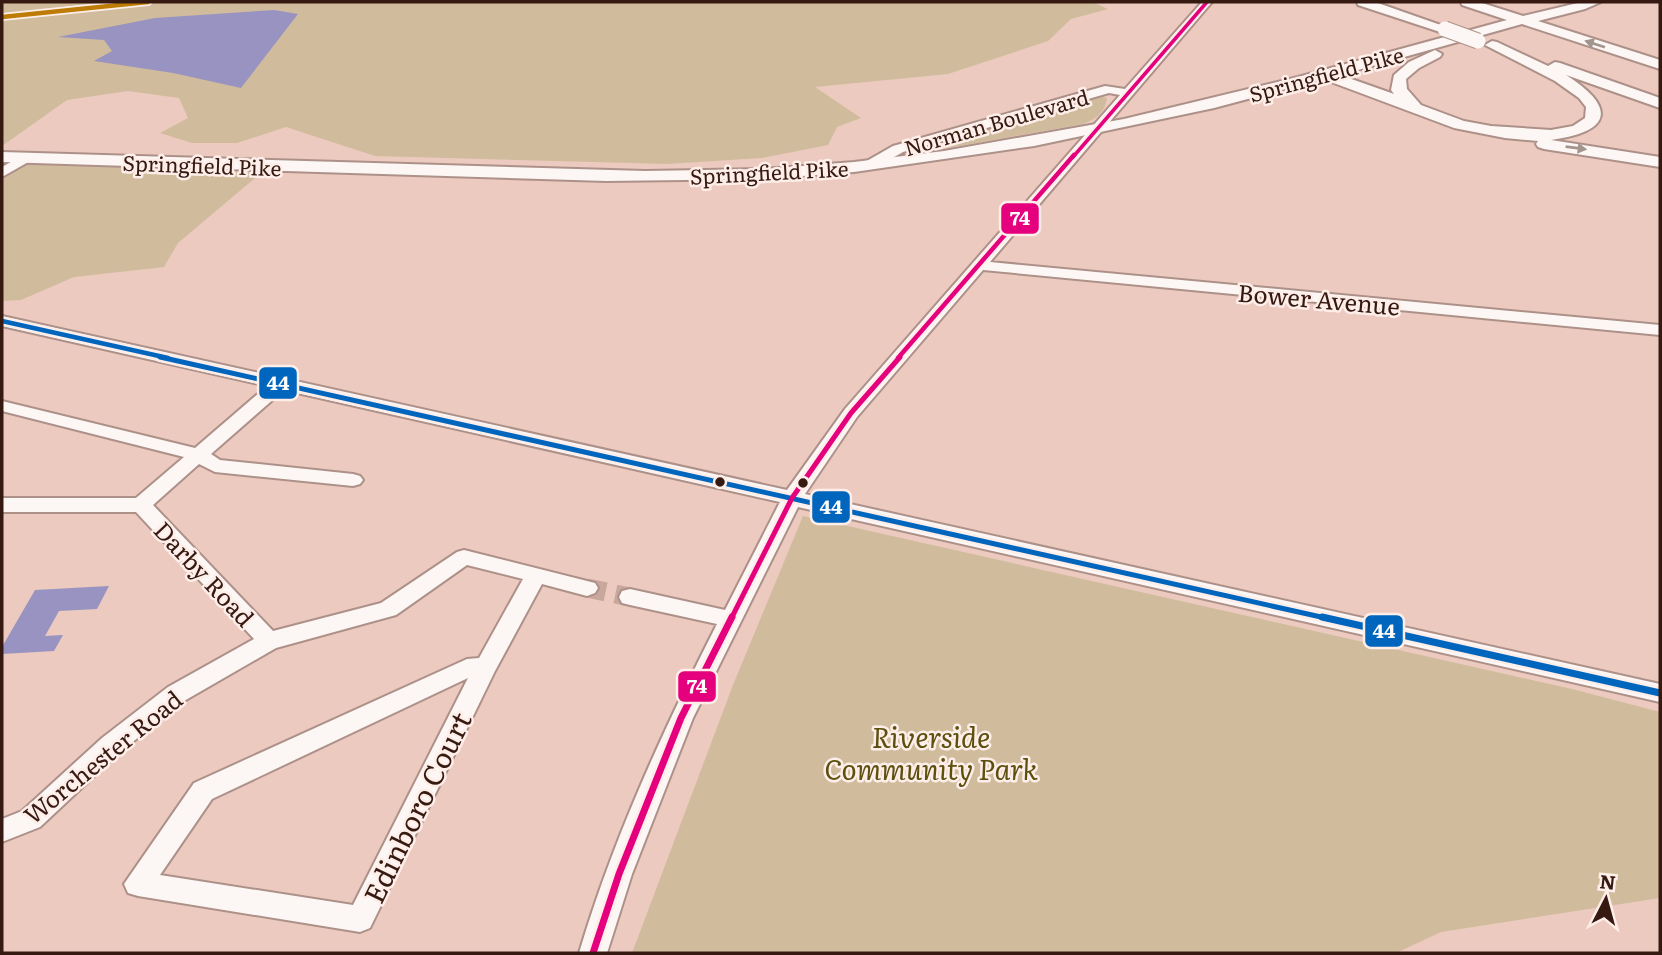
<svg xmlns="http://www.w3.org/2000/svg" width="1662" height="955" viewBox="0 0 1662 955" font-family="Literata,serif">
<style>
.green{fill:#d0bc9c}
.water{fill:#9893c1}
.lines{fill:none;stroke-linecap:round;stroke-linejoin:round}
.minor-tunnel{stroke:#c8a79c;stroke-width:19;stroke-dasharray:19 10;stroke-linecap:butt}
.minor-casing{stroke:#ad9189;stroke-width:4}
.major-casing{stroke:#ad9189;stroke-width:4}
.minor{fill:#fcf7f5;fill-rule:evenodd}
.major{fill:#fcf7f5;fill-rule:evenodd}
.major-bridge-casing{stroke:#ad9189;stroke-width:17;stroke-linecap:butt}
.major-bridge{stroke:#fcf7f5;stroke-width:15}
.bus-1-far2-casing{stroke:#feeee9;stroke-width:9}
.bus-1-far1-casing{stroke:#feeee9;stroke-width:10}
.bus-1-casing{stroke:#feeee9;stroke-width:12}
.bus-2-far3-casing{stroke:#feeee9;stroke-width:7}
.bus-2-far2-casing{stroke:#feeee9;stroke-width:9}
.bus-2-far1-casing{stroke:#feeee9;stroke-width:10}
.bus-2-casing{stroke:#feeee9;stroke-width:12}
.bus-1-far2{stroke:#0065bd;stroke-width:4.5}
.bus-1-far1{stroke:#0065bd;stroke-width:5}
.bus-1{stroke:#0065bd;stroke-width:7}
.bus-2-far3{stroke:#e5007d;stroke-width:3.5}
.bus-2-far2{stroke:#e5007d;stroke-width:4.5}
.bus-2-far1{stroke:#e5007d;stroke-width:5}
.bus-2{stroke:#e5007d;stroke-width:7}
.rail-1-casing{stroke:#feeee9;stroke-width:8}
.rail-1{stroke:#bd7c05;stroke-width:4.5}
.oneway{fill:#a3948e}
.bus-dot{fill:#361a11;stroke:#feeee9;stroke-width:2.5}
.labels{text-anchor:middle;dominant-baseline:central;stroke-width:5;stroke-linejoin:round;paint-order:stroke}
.far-street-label{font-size:21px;fill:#361a11;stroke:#feeee9}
.street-label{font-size:24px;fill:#361a11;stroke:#feeee9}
.near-park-label{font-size:28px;font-style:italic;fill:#5c500e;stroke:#feeee9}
.near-street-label{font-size:28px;fill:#361a11;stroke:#feeee9}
.line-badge{stroke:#feeee9;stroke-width:2.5}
.badge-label{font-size:19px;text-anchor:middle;font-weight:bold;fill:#fff}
</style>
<rect width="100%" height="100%" fill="#eccabf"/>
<g class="green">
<path d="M2,2h1090l16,7 -37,10 -23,22 -100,33 -133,13 46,31 -24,9 -9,18 -66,13 -95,6 -292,-8 -89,-29 -49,16h-45l-32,-10 28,-15 -9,-20 -51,-7 -61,9 -65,46z"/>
<path d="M1098,96l9,2c-2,15 -11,21 -24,26l-141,25 -16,2 -6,-6z"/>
<path d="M27,163l234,10 -83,70 -14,24 -90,10 -53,23 -19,1v-121z"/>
<path d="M803,516l769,173 88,23v186l-219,34 -45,21h-764l101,-268z"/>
</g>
<g class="water">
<path d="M274,10l24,4 -57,74 -68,-15 -79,-12 18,-10 -8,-11 -46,-3 97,-19z"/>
<path d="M109,586l-12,23 -38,2 -14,25 18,-1 -9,16 -52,3v-7l33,-57z"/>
</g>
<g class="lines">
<path class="minor-tunnel" d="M587,588l43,9"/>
<defs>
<g id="minor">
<path d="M1202,2h10l-222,260 670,63v10l-677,-65 -126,147 -52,77 855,190v18l-862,-195 -105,211 -61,156 -25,79h-28c34,-114 84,-223 138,-329l-87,-19 -8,-2 -3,-6 3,-6 8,-2 95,21 55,-108 -496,-112 -73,64 9,6 133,14 7,2 3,4 -3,4 -7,2 -138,-14 -16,-8 -46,41 120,126 108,-28 76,-51 7,-2 131,33 3,5 -3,5 -8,3 -45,-12 -47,87 -125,257 -10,4 -222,-36 -10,-3 -4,-9 70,-101 273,-124 12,-1 44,-79 -56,-14 -71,50 -120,33 -92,53 -64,51 -80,75 -38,15v-23l20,-8 80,-73 66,-51 86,-48 -118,-127h-134v-14h134l48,-41 -182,-46v-10l193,47 72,-62 -265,-60v-10l785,174 58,-81 275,-314 -11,-2 -206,59 -28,16h-10v-6l28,-16 212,-60 20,3zM468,678l-115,227 -193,-30 52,-76z"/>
<path d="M25,154l7,4 -2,3 -28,16v-10z"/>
</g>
<g id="major">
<path d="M1357,2h18l77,27 -2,3h-10l-82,-27z"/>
<path d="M1461,2h18l44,14 59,-14h19l-16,7 -47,12 122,39v9l-138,-45 -182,51 54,19 -3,-4 3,-15 15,-13 26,-12 7,4 -2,3 -21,11 -13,11 1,10 14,16 43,16 27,5 60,4 22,-4 12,-8 1,-11 -7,-9 -24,-17 -70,-36 7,-4 5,1 51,24 7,-4 5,1 100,35v10l-94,-33c52,33 45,57 -15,65l109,17v10l-116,-18 -6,-2 -2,-3 2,-3 -33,-3 -51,-10 -131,-49 -109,29 -180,38 -180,26 -90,7 -158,2 -604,-19v-10l643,19 119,-2 90,-7 90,-11 180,-32 174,-42 209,-57 -45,-15z"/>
</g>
</defs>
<use href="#minor" class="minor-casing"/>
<use href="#major" class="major-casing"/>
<use href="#minor" class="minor"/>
<use href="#major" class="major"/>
<defs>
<path id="major-bridge" d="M1445,29l33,12"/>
</defs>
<use href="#major-bridge" class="major-bridge-casing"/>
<use href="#major-bridge" class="major-bridge"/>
<defs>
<path id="bus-1-far2" d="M2,321l166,37"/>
<path id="bus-1-far1" d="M160,357l1170,262"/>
<path id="bus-1" d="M1322,617l338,76"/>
<path id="bus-2-far3" d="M1073,157l134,-155"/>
<path id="bus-2-far2" d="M898,358l176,-203"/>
<path id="bus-2-far1" d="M731,619l61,-121 59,-85 49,-56"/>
<path id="bus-2" d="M593,953l26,-79 62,-156 51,-101"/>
</defs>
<use href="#bus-1-far2" class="bus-1-far2-casing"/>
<use href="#bus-1-far1" class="bus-1-far1-casing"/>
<use href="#bus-1" class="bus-1-casing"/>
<use href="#bus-2-far3" class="bus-2-far3-casing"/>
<use href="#bus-2-far2" class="bus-2-far2-casing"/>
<use href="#bus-2-far1" class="bus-2-far1-casing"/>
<use href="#bus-2" class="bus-2-casing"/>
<use href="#bus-1-far2" class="bus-1-far2"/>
<use href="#bus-1-far1" class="bus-1-far1"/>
<use href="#bus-1" class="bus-1"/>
<use href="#bus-2-far3" class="bus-2-far3"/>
<use href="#bus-2-far2" class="bus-2-far2"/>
<use href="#bus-2-far1" class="bus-2-far1"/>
<use href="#bus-2" class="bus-2"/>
<defs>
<path id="rail-1" d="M2,17l146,-15"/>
</defs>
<use href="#rail-1" class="rail-1-casing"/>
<use href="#rail-1" class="rail-1"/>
</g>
<defs><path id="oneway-solid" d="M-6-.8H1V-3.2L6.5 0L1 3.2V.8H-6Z" transform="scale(1.75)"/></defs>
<g class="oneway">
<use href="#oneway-solid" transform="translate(1595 44) rotate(-162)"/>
<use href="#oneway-solid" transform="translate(1576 148) rotate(7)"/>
</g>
<g class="bus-dot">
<circle cx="720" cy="482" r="6"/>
<circle cx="803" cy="483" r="6"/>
</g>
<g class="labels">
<g class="far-street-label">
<text transform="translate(1326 73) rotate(-15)">Springfield Pike</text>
<text transform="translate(996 121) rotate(-16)">Norman Boulevard</text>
<text transform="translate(202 164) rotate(2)">Springfield Pike</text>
<text transform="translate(769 171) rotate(-3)">Springfield Pike</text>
</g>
<g class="street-label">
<text transform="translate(1319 298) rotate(5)">Bower Avenue</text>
<text transform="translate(205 573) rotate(47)">Darby Road</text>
<text transform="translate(102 756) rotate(-39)">Worchester Road</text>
</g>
<g class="near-park-label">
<text x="931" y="736">Riverside<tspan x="931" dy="32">Community Park</tspan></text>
</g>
<g class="near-street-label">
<text transform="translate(416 807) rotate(-64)">Edinboro Court</text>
</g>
</g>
<g class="line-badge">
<rect x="1000" y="202" width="40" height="33" rx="7" fill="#e5007d"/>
<rect x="258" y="366" width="40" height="34" rx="7" fill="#0065bd"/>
<rect x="811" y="490" width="40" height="34" rx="7" fill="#0065bd"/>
<rect x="1364" y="614" width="40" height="34" rx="7" fill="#0065bd"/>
<rect x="677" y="670" width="40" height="33" rx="7" fill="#e5007d"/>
</g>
<g class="badge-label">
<text x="1020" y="225">74</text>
<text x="278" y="390">44</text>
<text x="831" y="514">44</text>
<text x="1384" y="638">44</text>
<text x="697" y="693">74</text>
</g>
<rect width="1662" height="955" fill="none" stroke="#361a11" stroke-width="7"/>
<g transform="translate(1606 899) rotate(6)" stroke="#feeee9" stroke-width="5" paint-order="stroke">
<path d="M0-5L12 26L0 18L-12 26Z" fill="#361a11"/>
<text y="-10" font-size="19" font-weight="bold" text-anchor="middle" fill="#361a11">N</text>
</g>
</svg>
